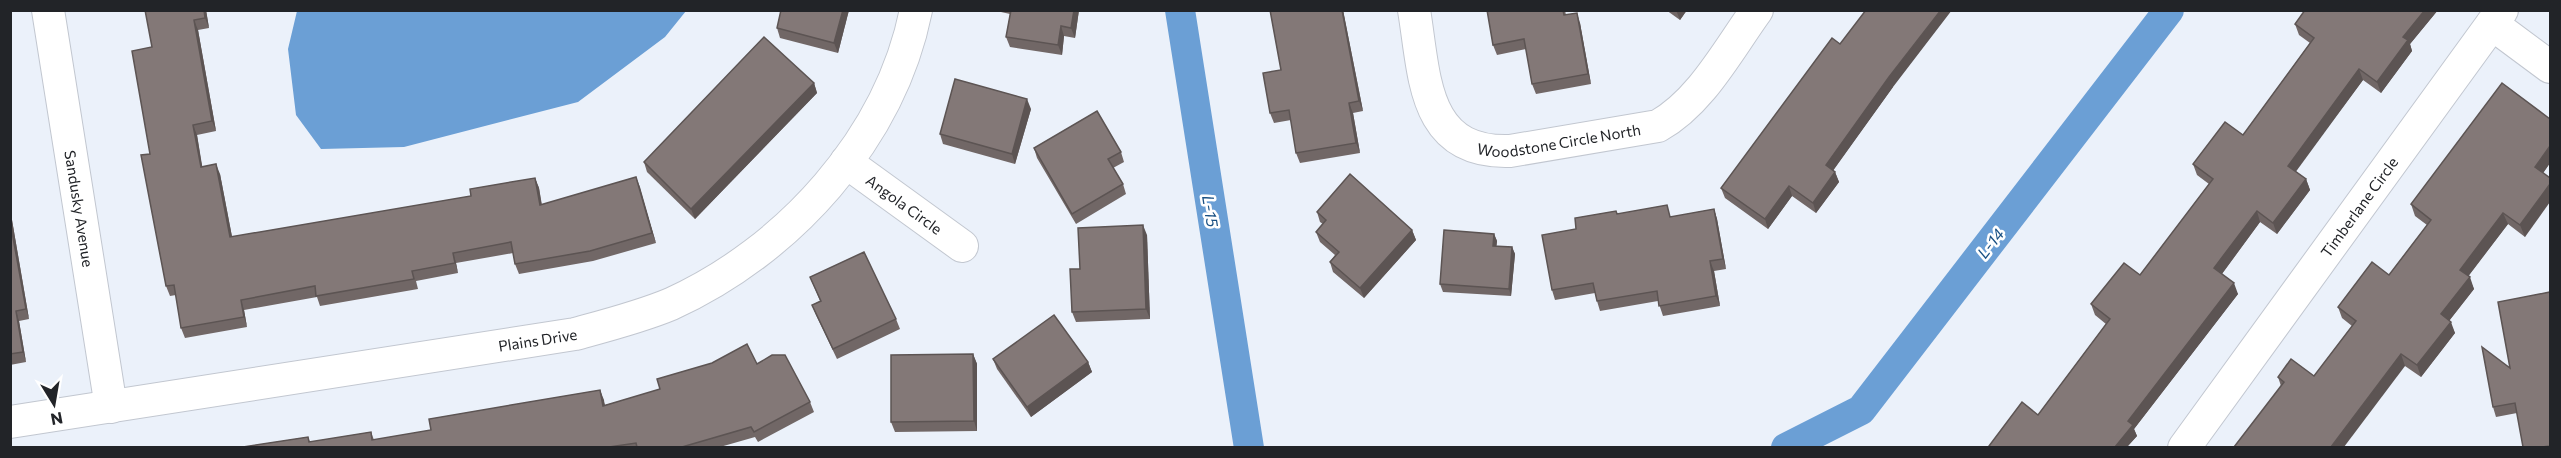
<svg xmlns="http://www.w3.org/2000/svg" width="2561" height="458" viewBox="0 0 2561 458" font-family="Commissioner,sans-serif">
<style>
.water{fill:#6b9fd5}
.lines{fill:none;stroke-linecap:round;stroke-linejoin:round}
.canal{stroke:#6b9fd5;stroke-width:30}
.minor-casing{stroke:#c2c7d0;stroke-width:34}
.minor{stroke:#fff;stroke-width:32}
.wall{fill:#716766}
.shaded-wall{fill:#5c5453}
.building{fill:#837877;stroke:#5c5453;stroke-width:1.5}
.labels{text-anchor:middle;dominant-baseline:central;stroke-width:5;stroke-linejoin:round;paint-order:stroke}
.street-label{font-size:15px;fill:#222428;stroke:#fff}
.water-label{font-size:16px;font-style:italic;fill:#195083;stroke:#fff}
</style>
<rect width="100%" height="100%" fill="#ebf1fa"/>
<path class="water" d="M297,11v-1l389,1 -21,26 -87,65 -174,45 -83,2 -25,-34 -8,-66z"/>
<g class="lines">
<g class="canal">
<path d="M1180,10l69,438"/>
<path d="M1786,448l75,-38 308,-400"/>
</g>
<defs>
<g id="minor">
<path id="s1" d="M48,10l63,397"/>
<path id="s2" d="M1414,10c11,66 8,144 96,141l148,-25c43,-24 70,-76 99,-116"/>
<path d="M2492,24l58,43"/>
<path id="s3" d="M846,162l116,84"/>
<path id="s4" d="M10,422l565,-88c33,-9 65,-17 96,-30 117,-53 219,-165 245,-294"/>
<path id="s5" d="M2184,448l318,-438"/>
</g>
</defs>
<use href="#minor" class="minor-casing"/>
<use href="#minor" class="minor"/>
</g>
<g class="wall">
<path d="M206,10l3,18 -11,2 18,101 -19,4 5,32 18,7 12,63 239,-41 64,-18 4,10 3,17 94,-28 20,66 -63,18 -74,13 -4,-10 -2,-11 -57,10 2,10 -42,8 2,8 -98,17 -3,-9 -73,13 3,17 -62,11 -4,-10 -5,-33 -6,1 -4,-10 -16,-132 2,-107z"/>
<path d="M849,10l-11,43 -58,-15 -3,-10z"/>
<path d="M992,10h87l-4,28 -11,-2 -2,19 -52,-8 -4,-10 4,-23z"/>
<path d="M1270,10h73l20,101 -10,2 7,40 -60,10 -4,-10 -5,-33 -17,3 -4,-10 11,-43z"/>
<path d="M1487,10h78l1,5 14,8 11,61 -55,10 -4,-10 -6,-35 -29,6 -4,-10z"/>
<path d="M1666,10h21l-7,10z"/>
<path d="M2305,10h133l-28,34 2,7 -31,42 -18,-13 -68,91 11,8 4,11 -33,44 -17,-12 -38,52 16,20 -104,135 3,7 -10,11h-138v-1l49,-31 68,-91 -11,-9 -4,-11 49,-29 69,-91 -12,-9 -4,-11 50,-29 67,-92 -11,-8 -4,-11z"/>
<path d="M1840,44l53,43 -60,83 2,2 4,10 -23,31 -24,-17 -24,33 -43,-31 -4,-10z"/>
<path d="M814,83l3,10 -122,126 -48,-47 -3,-10z"/>
<path d="M1031,109l-16,55 -72,-20 -3,-10z"/>
<path d="M1034,148l87,4 3,10 -11,6 10,16 3,10 -50,30 -39,-66z"/>
<path d="M2550,163l-7,10 -18,64 -17,-13 -40,52 6,13 -25,32 6,12 -34,44 -16,-11 -124,20 -3,-9 36,-1 38,-50 -10,-8 -4,-11 51,-32 38,-50 -12,-9 -4,-12z"/>
<path d="M1714,209l3,10 9,50 -12,2 6,35 -57,10 -5,-15 -58,10 -3,-10 -2,-8 -40,7 -3,-10 64,-79 1,3 54,3z"/>
<path d="M1317,212l95,18 4,10 -52,58 -31,-26 -3,-10 5,-7 -15,-13 -4,-10 7,-8 -3,-2z"/>
<path d="M10,215l2,5 17,99 -10,2 7,41 -16,3z"/>
<path d="M1494,234l3,7 -1,5 16,1 3,7 -4,42 -68,-4 -3,-8z"/>
<path d="M1147,235l3,84 -74,3 -4,-10 8,-43z"/>
<path d="M810,277l86,42 4,10 -63,30 -21,-44 -4,-10 8,-4z"/>
<path d="M2550,292v155h-27l-6,-34 -21,4 -3,-10 17,-39z"/>
<path d="M973,354l4,10v67l-82,1 -4,-10z"/>
<path d="M993,359l95,3 4,10 -61,45 -34,-48z"/>
<path d="M757,364l53,38 4,10 -56,30 -3,-5 -35,10h-477l65,-10 2,5 61,-10 3,8 57,-10 169,-40 5,15z"/>
</g>
<g class="shaded-wall">
<path d="M204,10h2l3,18 -4,-10z"/>
<path d="M843,10h6l-11,43 -4,-10z"/>
<path d="M1074,10h5l-4,28 -4,-10z"/>
<path d="M1342,10h1l20,101 -4,-10z"/>
<path d="M1676,10h11l-7,10z"/>
<path d="M1941,10h11l-59,77 -63,88 -4,-10 63,-88z"/>
<path d="M2425,10h13l-28,34 2,7 -31,42 -4,-11 26,-45z"/>
<path d="M1577,13l3,10 11,61 -3,-10z"/>
<path d="M194,20l4,10 18,101 -4,-10z"/>
<path d="M1061,26l3,10 -2,19 -4,-10z"/>
<path d="M2359,69l4,11 -71,97 -4,-11z"/>
<path d="M814,83l3,10 -122,126 -4,-10z"/>
<path d="M1027,99l4,10 -16,55 -3,-10z"/>
<path d="M1349,103l4,10 7,40 -4,-10z"/>
<path d="M193,125l4,10 7,42 -3,-10z"/>
<path d="M2550,146v17l-11,16 -4,-12z"/>
<path d="M216,164l4,10 14,73 -4,-10z"/>
<path d="M1835,172l4,10 -23,31 -3,-10z"/>
<path d="M636,177l4,10 16,56 -4,-10z"/>
<path d="M535,178l4,10 4,27 -3,-10z"/>
<path d="M2306,179l4,11 -33,44 -4,-11z"/>
<path d="M2550,184v18l-25,35 -5,-12z"/>
<path d="M1789,186l3,10 -24,33 -3,-10z"/>
<path d="M1714,209l3,10 9,50 -3,-10z"/>
<path d="M2257,211l3,11 -42,57 -4,-11z"/>
<path d="M2503,213l5,11 -44,58 -4,-12z"/>
<path d="M10,215l2,5 17,99 -3,-10 -16,-88z"/>
<path d="M1143,225l4,10 3,84 -4,-10z"/>
<path d="M1412,230l4,10 -52,58 -4,-10z"/>
<path d="M1494,234l3,7 -1,12 -3,-7z"/>
<path d="M1512,247l3,7 -4,42 -2,-7z"/>
<path d="M453,253l3,10 2,10 -3,-10z"/>
<path d="M1710,261l4,10 6,35 -4,-10z"/>
<path d="M2470,277l4,12 -29,37 -4,-12z"/>
<path d="M2234,283l4,11 -104,135 3,7 -10,11h-12l13,-26z"/>
<path d="M241,300l3,10 3,17 -3,-10z"/>
<path d="M16,311l3,10 7,41 -3,-10z"/>
<path d="M2451,322l4,11 -34,44 -4,-12z"/>
<path d="M973,354l4,10v67l-3,-10z"/>
<path d="M2401,354l4,12 -61,81h-13z"/>
<path d="M1088,362l4,10 -61,45 -4,-10z"/>
<path d="M600,390l4,10 2,16 -3,-10z"/>
</g>
<g class="building">
<path d="M145,10h59l1,8 -11,2 18,101 -19,4 8,42 15,-3 14,73 241,-41 -1,-7 65,-11 5,27 96,-28 16,56 -62,18 -75,13 -4,-22 -58,11 2,10 -43,8 2,8 -98,17 -1,-10 -74,14 3,17 -63,11 -7,-43 -8,1 -25,-131 9,-1 -18,-103 20,-4z"/>
<path d="M781,10h62l-9,33 -57,-15z"/>
<path d="M1011,10h63l-3,18 -10,-2 -3,19 -52,-8z"/>
<path d="M1270,10h72l17,91 -10,2 7,40 -60,10 -7,-43 -19,3 -7,-40 18,-3z"/>
<path d="M1487,10h76l1,5 13,-2 11,61 -56,10 -8,-45 -31,6z"/>
<path d="M1866,10h75l-52,67 -63,88 9,7 -22,31 -24,-17 -24,33 -44,-31 111,-150 8,6z"/>
<path d="M2305,10h120l-22,27 5,3 -31,42 -18,-13 -71,97 18,13 -33,44 -16,-12 -43,57 20,15 -106,138 5,4 -18,22h-124l-2,-1 33,-44 16,13 72,-96 -19,-15 33,-41 16,12 73,-96 -20,-15 32,-42 18,13 71,-97 -19,-14z"/>
<path d="M764,37l50,46 -123,126 -47,-47z"/>
<path d="M955,79l72,20 -15,55 -72,-20z"/>
<path d="M2502,83l48,36v27l-15,21 15,11v6l-30,41 -17,-12 -43,57 10,7 -29,37 10,8 -34,43 -16,-11 -70,93h-97l50,-65 -6,-5 13,-18 23,17 42,-55 -18,-14 34,-45 17,13 42,-55 -20,-16z"/>
<path d="M1097,111l24,41 -13,7 15,25 -51,30 -38,-66z"/>
<path d="M1350,174l62,56 -52,58 -30,-26 9,-10 -23,-20 10,-12 -9,-8z"/>
<path d="M1667,205l3,12 44,-8 9,50 -13,2 6,35 -57,10 -2,-15 -60,10 -4,-18 -41,7 -10,-55 34,-6 -1,-11 41,-7 1,3z"/>
<path d="M10,221l16,88 -10,2 7,41 -13,2z"/>
<path d="M1143,225l3,84 -74,3 -2,-43h10l-2,-41z"/>
<path d="M1444,230l50,4 -1,12 19,1 -3,42 -69,-5z"/>
<path d="M864,252l32,67 -63,30 -21,-44 9,-4 -11,-24z"/>
<path d="M2550,292v154l-8,1h-19l-8,-44 -22,4 -11,-60 28,21 -12,-66z"/>
<path d="M1054,315l34,47 -61,45 -34,-48z"/>
<path d="M747,344l10,20 15,-9h13l25,47 -56,30 -3,-5 -69,20h-45l-1,-4 -27,4h-366l65,-10 1,5 62,-10 1,8 59,-10 -2,-11 171,-29 3,16 57,-17 -3,-10 55,-16z"/>
<path d="M973,354l1,67 -83,1v-67z"/>
</g>
<g class="labels">
<g class="street-label">
<text stroke="none"><textPath href="#s2" startOffset="244">Woodstone Circle North</textPath></text>
<text stroke="none"><textPath href="#s3" startOffset="72">Angola Circle</textPath></text>
<text stroke="none"><textPath href="#s5" startOffset="298">Timberlane Circle</textPath></text>
<text stroke="none"><textPath href="#s1" startOffset="201">Sandusky Avenue</textPath></text>
<text stroke="none"><textPath href="#s4" startOffset="534">Plains Drive</textPath></text>
</g>
<g class="water-label">
<text transform="translate(1211 211) rotate(81)">L-15</text>
<text transform="translate(1990 243) rotate(-52)">L-14</text>
</g>
</g>
<rect width="2561" height="458" fill="none" stroke="#222428" stroke-width="24"/>
<g transform="translate(54 404) rotate(169)" stroke="#ffffff" stroke-width="4.5" paint-order="stroke">
<path d="M0-4.5L10 22L0 15L-10 22Z" fill="#222428"/>
<text y="-9" font-size="16" font-weight="bold" text-anchor="middle" fill="#222428">N</text>
</g>
</svg>
